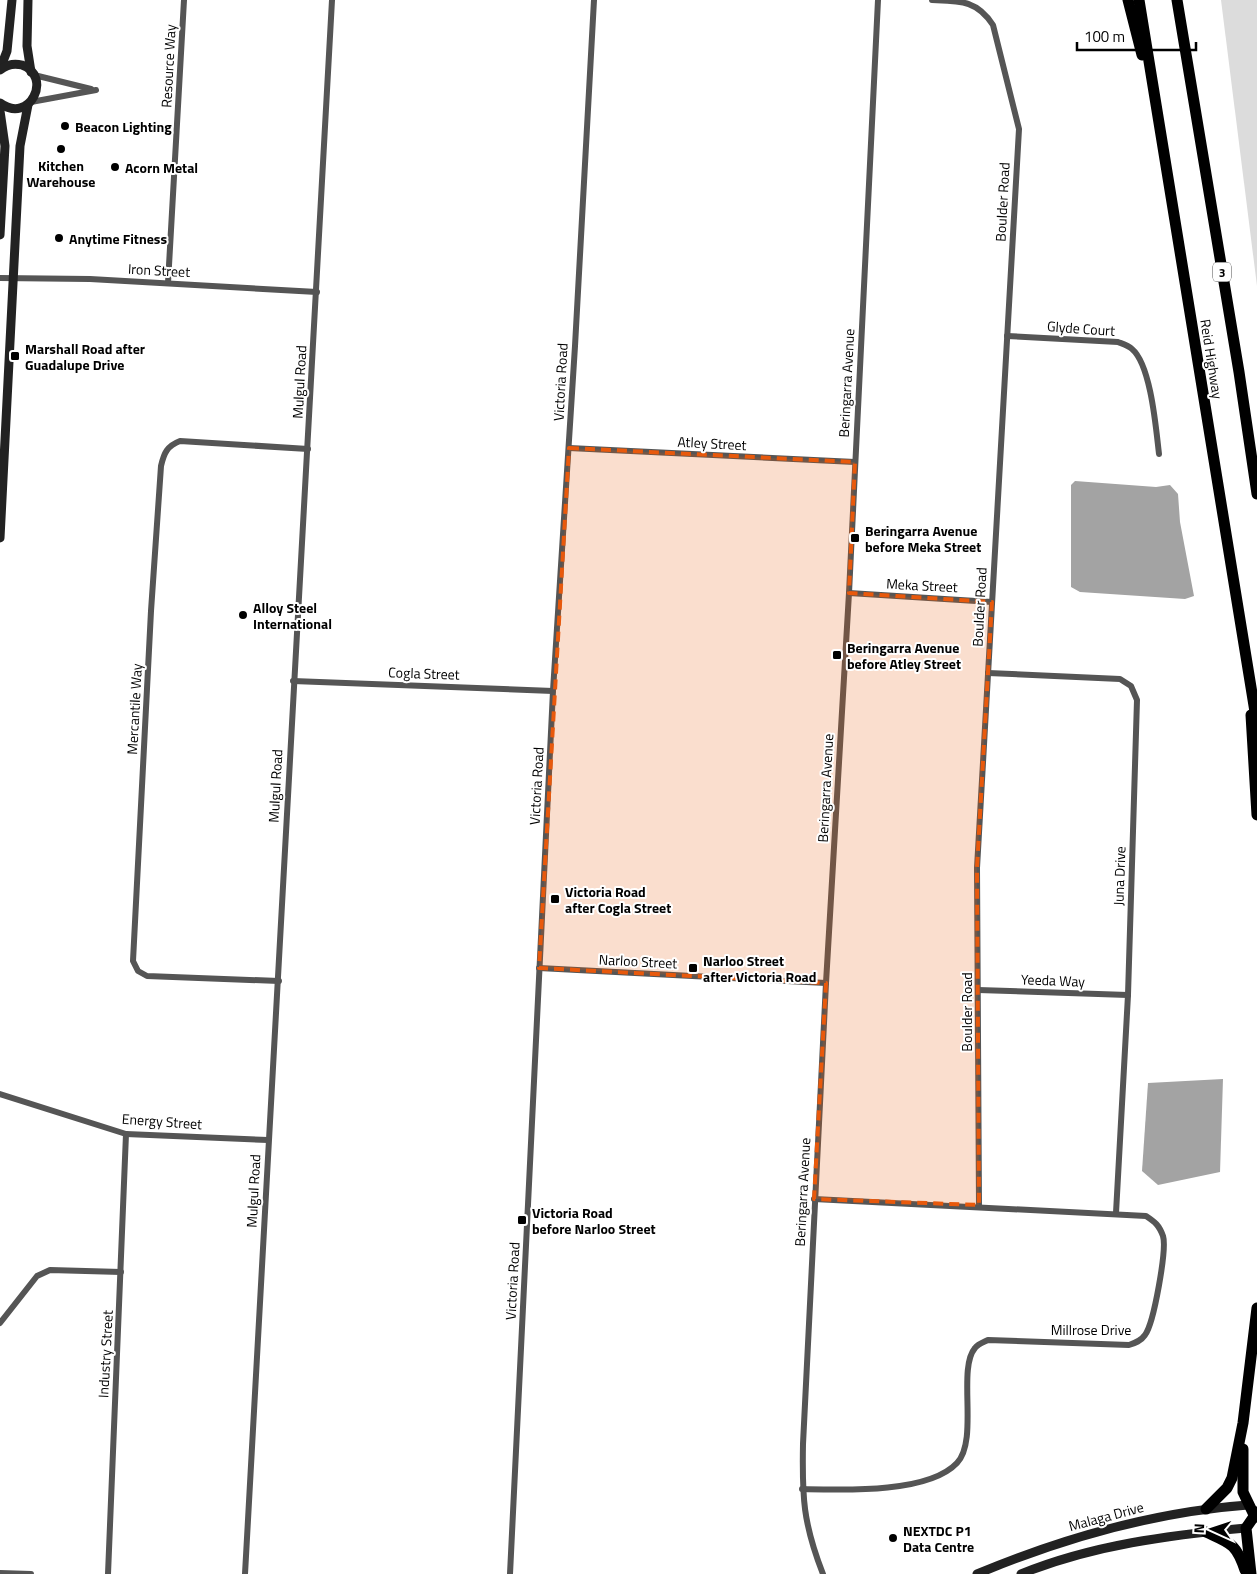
<svg xmlns="http://www.w3.org/2000/svg" width="1257" height="1574" viewBox="0 0 1257 1574" font-family="'Titillium Web',sans-serif">
<style>
.green{fill:#dcdcdc}
.water{fill:#a3a3a3}
.lines{fill:none;stroke-linecap:round;stroke-linejoin:round}
.minor{stroke:#555;stroke-width:6}
.secondary{stroke:#222;stroke-width:9}
.motorway{stroke:#000;stroke-width:11}
.marked{fill:#e8590c;fill-opacity:0.2;stroke:#e8590c;stroke-width:4;stroke-dasharray:10 6;stroke-linejoin:round}
.poi-dot{fill:#000;stroke:#fff;stroke-width:2}
.labels{text-anchor:middle;dominant-baseline:central;stroke-width:4;stroke-linejoin:round;paint-order:stroke}
.shield{fill:#fff;stroke:#4c4c4c;stroke-width:1}
.shield-label{font-size:12px;font-weight:bold;fill:#000}
.street-label{font-size:14px;fill:#000;stroke:#fff}
.poi-label{font-size:14px;font-weight:bold;fill:#000;stroke:#fff;text-anchor:start}
</style>
<rect width="100%" height="100%" fill="#fff"/>
<path class="green" d="M1221,0h36v286z"/>
<g class="water">
<path d="M1075,481l81,6 14,-2 8,9 2,28 14,74 -9,3 -105,-7 -9,-5v-102z"/>
<path d="M1223,1079l-3,93 -62,13 -16,-14 6,-88z"/>
</g>
<g class="lines">
<g class="minor">
<path d="M932,0c28,1 45,0 61,25l26,104 -42,739 2,337"/>
<path d="M34,75l57,14"/>
<path d="M31,102l65,-12"/>
<path d="M0,278l90,1 227,13"/>
<path d="M168,283l16,-283"/>
<path d="M1007,336l111,6c5,2 11,4 14,7 19,16 24,80 27,105"/>
<path d="M569,448l286,14"/>
<path d="M849,593l143,9"/>
<path d="M988,673l132,6 11,7 6,14 -9,295 -12,218"/>
<path d="M293,681l260,10"/>
<path d="M539,968l287,15"/>
<path d="M279,981l-132,-5 -9,-5 -5,-10 18,-350 10,-145c3,-13 6,-20 19,-25l128,8"/>
<path d="M978,990l150,5"/>
<path d="M0,1094l126,40 142,6"/>
<path d="M0,1323l37,-47 13,-6 71,2"/>
<path d="M802,1489c39,1 126,5 155,-26 22,-23 0,-94 18,-115 3,-4 9,-6 13,-8l141,5c6,-2 12,-4 16,-10 9,-12 22,-86 18,-99 -4,-11 -8,-14 -17,-20l-332,-17"/>
<path d="M0,1573l31,1"/>
<path d="M108,1574l18,-440"/>
<path d="M245,1574l87,-1574"/>
<path d="M510,1574l43,-883 22,-345 19,-346"/>
<path d="M823,1574c-20,-51 -21,-77 -20,-130l23,-461 23,-390 29,-593"/>
</g>
<g class="secondary">
<path d="M28,0l-1,46 4,26"/>
<path d="M0,69l7,-18 5,-51"/>
<path d="M0,70c6,-5 14,-7 22,-5 31,11 8,60 -22,38"/>
<path d="M0,111l5,35 -5,89"/>
<path d="M0,538l20,-392 8,-41"/>
<path d="M977,1574c86,-36 177,-62 271,-69"/>
<path d="M1021,1574c71,-29 149,-39 225,-46"/>
</g>
<g class="motorway">
<path d="M1128,0l14,55"/>
<path d="M1139,0l118,724"/>
<path d="M1177,0l62,372 18,122"/>
<path d="M1251,715l6,100"/>
<path d="M1243,1449v43l11,23 3,2"/>
<path d="M1206,1509l21,-21 5,-10 11,-55 14,-115"/>
<path d="M1206,1532c24,11 30,11 39,38"/>
<path d="M1251,1574l-5,-46 11,-16"/>
</g>
</g>
<path class="marked" d="M569,448l286,14 -6,131 143,9 -15,266 2,337 -165,-6 12,-216 -287,-15z"/>
<g class="poi-dot">
<circle cx="65" cy="126" r="5"/>
<circle cx="61" cy="149" r="5"/>
<circle cx="115" cy="167" r="5"/>
<circle cx="59" cy="238" r="5"/>
<rect x="10" y="351" width="10" height="10" rx="2.5"/>
<rect x="850" y="533" width="10" height="10" rx="2.5"/>
<circle cx="243" cy="615" r="5"/>
<rect x="832" y="650" width="10" height="10" rx="2.5"/>
<rect x="550" y="894" width="10" height="10" rx="2.5"/>
<rect x="688" y="963" width="10" height="10" rx="2.5"/>
<rect x="517" y="1215" width="10" height="10" rx="2.5"/>
<circle cx="893" cy="1538" r="5"/>
</g>
<g class="labels">
<rect class="shield" x="1213" y="262.5" width="18" height="19" rx="4"/>
<g class="shield-label">
<text x="1222" y="272">3</text>
</g>
<g class="street-label">
<text transform="translate(168 66) rotate(-87)">Resource Way</text>
<text transform="translate(1002 202) rotate(-87)">Boulder Road</text>
<text transform="translate(159 270) rotate(3)">Iron Street</text>
<text transform="translate(1081 328) rotate(4)">Glyde Court</text>
<text transform="translate(1212 359) rotate(81)">Reid Highway</text>
<text transform="translate(299 382) rotate(-87)">Mulgul Road</text>
<text transform="translate(560 382) rotate(-87)">Victoria Road</text>
<text transform="translate(846 383) rotate(-87)">Beringarra Avenue</text>
<text transform="translate(712 443) rotate(3)">Atley Street</text>
<text transform="translate(922 585) rotate(3)">Meka Street</text>
<text transform="translate(979 607) rotate(-87)">Boulder Road</text>
<text transform="translate(424 673) rotate(2)">Cogla Street</text>
<text transform="translate(134 709) rotate(-87)">Mercantile Way</text>
<text transform="translate(275 786) rotate(-87)">Mulgul Road</text>
<text transform="translate(536 786) rotate(-87)">Victoria Road</text>
<text transform="translate(825 788) rotate(-87)">Beringarra Avenue</text>
<text transform="translate(1119 876) rotate(-88)">Juna Drive</text>
<text transform="translate(638 961) rotate(3)">Narloo Street</text>
<text transform="translate(1053 980) rotate(2)">Yeeda Way</text>
<text transform="translate(966 1012) rotate(-90)">Boulder Road</text>
<text transform="translate(162 1121) rotate(4)">Energy Street</text>
<text transform="translate(253 1191) rotate(-87)">Mulgul Road</text>
<text transform="translate(802 1192) rotate(-87)">Beringarra Avenue</text>
<text transform="translate(512 1281) rotate(-87)">Victoria Road</text>
<text x="1091" y="1329">Millrose Drive</text>
<text transform="translate(105 1354) rotate(-87)">Industry Street</text>
<text transform="translate(1106 1516) rotate(-15)">Malaga Drive</text>
</g>
<g class="poi-label">
<text x="75" y="126">Beacon Lighting</text>
<text x="61" y="165" text-anchor="middle">Kitchen<tspan x="61" dy="16">Warehouse</tspan></text>
<text x="125" y="167">Acorn Metal</text>
<text x="69" y="238">Anytime Fitness</text>
<text x="25" y="348">Marshall Road after<tspan x="25" dy="16">Guadalupe Drive</tspan></text>
<text x="865" y="530">Beringarra Avenue<tspan x="865" dy="16">before Meka Street</tspan></text>
<text x="253" y="607">Alloy Steel<tspan x="253" dy="16">International</tspan></text>
<text x="847" y="647">Beringarra Avenue<tspan x="847" dy="16">before Atley Street</tspan></text>
<text x="565" y="891">Victoria Road<tspan x="565" dy="16">after Cogla Street</tspan></text>
<text x="703" y="960">Narloo Street<tspan x="703" dy="16">after Victoria Road</tspan></text>
<text x="532" y="1212">Victoria Road<tspan x="532" dy="16">before Narloo Street</tspan></text>
<text x="903" y="1530">NEXTDC P1<tspan x="903" dy="16">Data Centre</tspan></text>
</g>
</g>
<g transform="translate(1212 1529) rotate(273)" stroke="#ffffff" stroke-width="4" paint-order="stroke">
<path d="M0-4L9 19L0 12L-9 19Z" fill="#000000"/>
<text y="-8" font-size="14" font-weight="bold" text-anchor="middle" fill="#000000">N</text>
</g>
<path d="M1077 42v8h119v-8" fill="none" stroke="#000000" stroke-width="2.5"/>
<text x="1084" y="42" font-size="15" fill="#000000" stroke="#ffffff" stroke-width="4" paint-order="stroke">100 m</text>
</svg>
